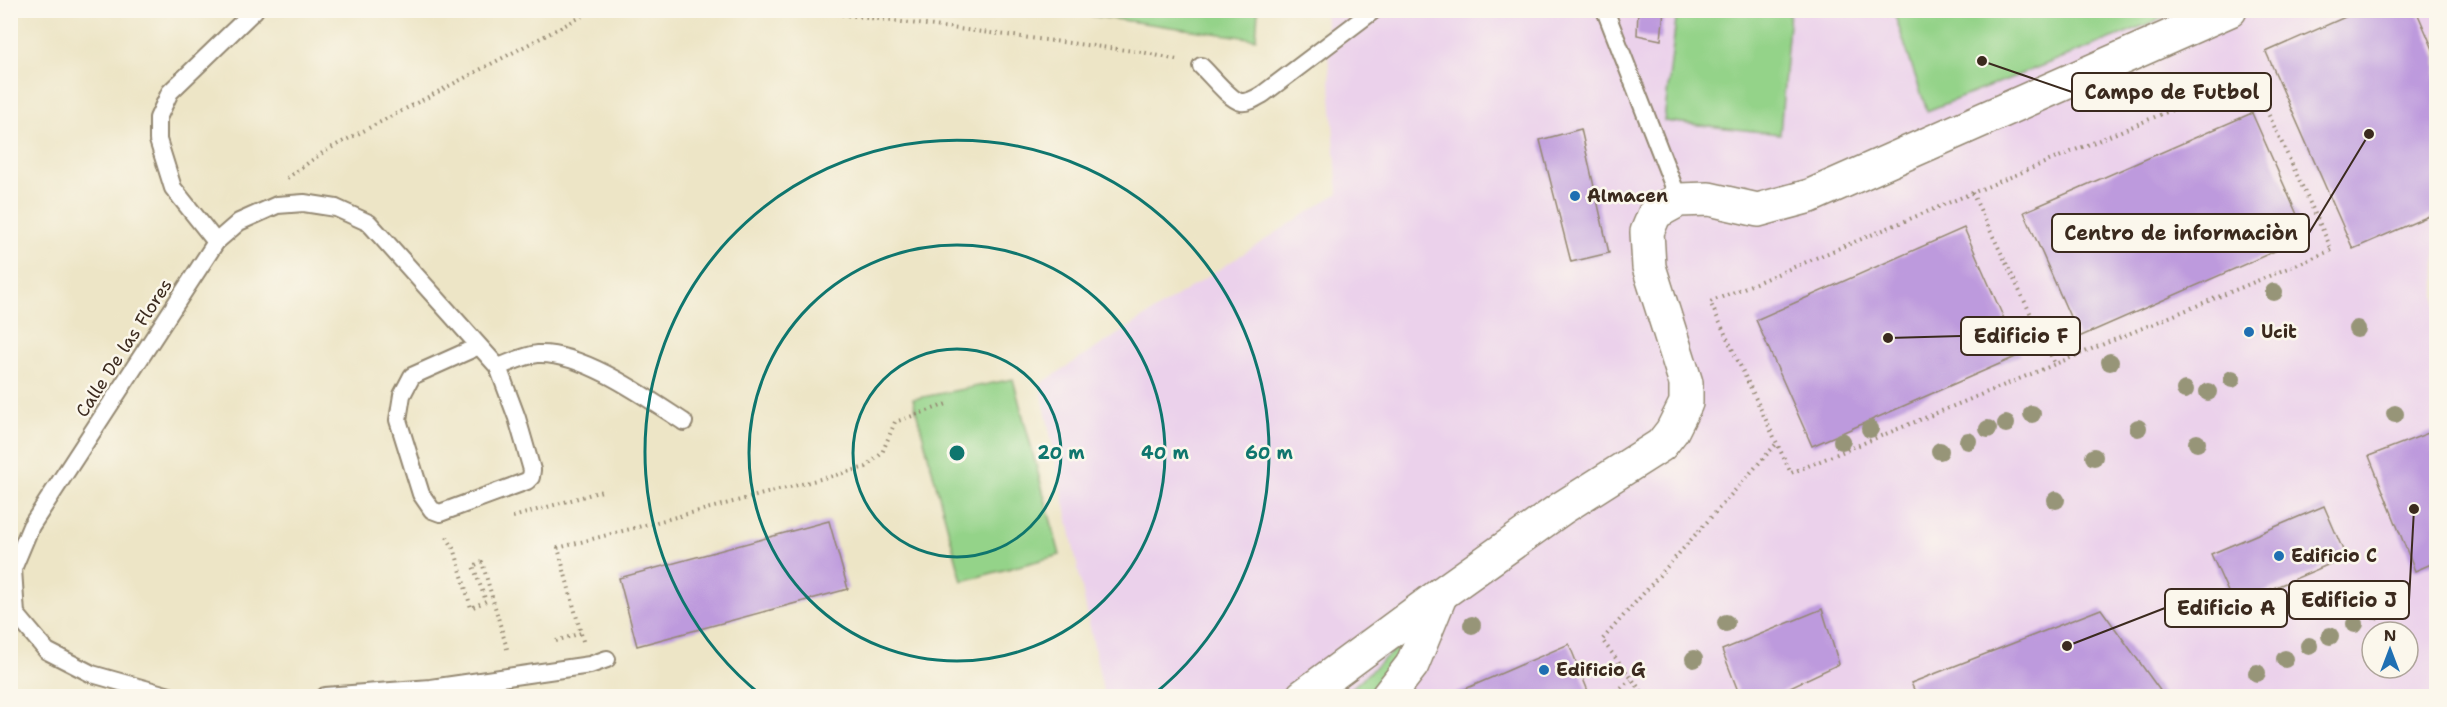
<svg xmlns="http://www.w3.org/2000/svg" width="2447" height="707" viewBox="0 0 2447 707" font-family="'Shantell Sans',sans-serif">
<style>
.built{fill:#ebd1eb;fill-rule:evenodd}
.green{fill:#94d389;stroke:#687e54;stroke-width:1.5}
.building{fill:#bd9add}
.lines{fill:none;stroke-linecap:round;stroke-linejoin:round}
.lane-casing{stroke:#948872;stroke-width:20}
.street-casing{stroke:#948872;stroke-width:36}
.path{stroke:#948872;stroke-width:4;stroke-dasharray:1.5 4.5;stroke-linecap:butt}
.lane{stroke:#fff;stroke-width:16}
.street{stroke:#fff;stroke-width:33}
.tree{fill:#979578}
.ring{fill:none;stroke:#0f766e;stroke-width:3}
.poi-dot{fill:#1f6fb2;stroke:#fbf7ec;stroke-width:2}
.labels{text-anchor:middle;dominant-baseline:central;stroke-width:5;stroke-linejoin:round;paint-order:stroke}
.poi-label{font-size:18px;font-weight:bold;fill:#3b2a1e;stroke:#fbf7ec;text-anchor:start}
.street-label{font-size:18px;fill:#3b2a1e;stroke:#fbf7ec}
.centre{fill:#0f766e;stroke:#fbf7ec;stroke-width:3}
.ring-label{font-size:18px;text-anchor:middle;font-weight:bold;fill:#0f766e;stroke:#fbf7ec;stroke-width:5;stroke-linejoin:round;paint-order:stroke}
.leader{fill:none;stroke:#3b2a1e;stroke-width:2}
.callout-dot{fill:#3b2a1e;stroke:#fbf7ec;stroke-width:2}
.callout{fill:#fbf7ec;stroke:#3b2a1e;stroke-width:2}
.callout-label{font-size:20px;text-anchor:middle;font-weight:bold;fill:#3b2a1e}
</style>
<rect width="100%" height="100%" fill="#fbf7ec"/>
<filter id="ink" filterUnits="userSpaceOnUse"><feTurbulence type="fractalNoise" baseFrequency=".0167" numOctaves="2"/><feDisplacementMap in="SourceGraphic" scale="12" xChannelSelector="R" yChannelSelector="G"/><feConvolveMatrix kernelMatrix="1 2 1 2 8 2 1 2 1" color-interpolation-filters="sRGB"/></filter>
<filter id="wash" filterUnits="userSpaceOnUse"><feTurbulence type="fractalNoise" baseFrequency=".008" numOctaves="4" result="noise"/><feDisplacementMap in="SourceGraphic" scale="24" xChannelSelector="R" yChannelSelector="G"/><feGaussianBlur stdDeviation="1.35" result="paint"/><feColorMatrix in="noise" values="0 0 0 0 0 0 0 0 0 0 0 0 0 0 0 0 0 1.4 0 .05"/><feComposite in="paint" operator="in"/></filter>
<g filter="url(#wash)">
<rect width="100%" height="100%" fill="#ede5c6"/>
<path class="built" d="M1325,11h1111v685h-1332l-64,-312 298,-191zM2372,632h36v36h-36z"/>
<g class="green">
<path d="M1893,10h288v1l-254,100z"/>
<path d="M1058,11h200l-2,28z"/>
<path d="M1677,11h113l-10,123 -116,-13z"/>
<path d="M1013,379l47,176 -98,26 -49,-182z"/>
<path d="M1415,631l-13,28 -36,37h-23z"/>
</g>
<g id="blocks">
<g class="building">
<path d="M1638,10h26l-3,30 -24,-5z"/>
<path d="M2361,10h55l20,46v157l-83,36 -87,-197z"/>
<path d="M2252,113l55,124 -228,100 -55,-125z"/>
<path d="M1581,129l28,124 -38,9 -31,-122z"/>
<path d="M1964,228l56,127 -208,91 -56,-126z"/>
<path d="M2436,430v132l-21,9 -46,-115z"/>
<path d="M2324,506l22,51 -112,48 -23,-51z"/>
<path d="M829,521l19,68 -211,57 -18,-68z"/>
<path d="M1822,609l17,55 -68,32h-31l-18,-46z"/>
<path d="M2101,609l63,87h-247l-6,-13z"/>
<path d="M1569,644l21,52h-141z"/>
</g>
</g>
</g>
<g filter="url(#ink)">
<use href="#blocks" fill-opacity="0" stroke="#948872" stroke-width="1.5"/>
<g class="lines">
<defs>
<g id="lane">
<path d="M1605,10l74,190"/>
<path d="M1201,66c9,8 29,34 40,36 8,1 15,-4 22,-8l111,-84"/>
<path d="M216,242l-43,-54 -15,-48v-22l12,-26 85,-82"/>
<path d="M498,367c12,-4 27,-12 40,-13 45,-2 109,44 146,68"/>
<path d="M170,696l-78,-22 -45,-23 -31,-37 -3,-45 18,-43 185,-284 23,-20 38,-17 27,-2 32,5 33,15 129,144 19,51 15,52 -1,7 -4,4 -87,32 -8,-3 -11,-16 -23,-74 4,-25 10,-19 67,-30"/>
<path d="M325,696l106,-8 159,-23 17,-6"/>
</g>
<g id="street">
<path d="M1303,696l138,-102 121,-86 99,-63 11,-14 14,-28v-20l-37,-116 -2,-35 8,-19 24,-13 30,-1 49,11 52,-14 420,-186"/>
<path d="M1388,696l24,-31 29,-71"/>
</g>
</defs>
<use href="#lane" class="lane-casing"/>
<use href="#street" class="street-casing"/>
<g class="path">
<path d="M806,10l336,42 35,8"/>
<path d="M2251,77l81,173 -541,223 -81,-171z"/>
<path d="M287,178l38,-27 269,-141"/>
<path d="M1972,193l83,171"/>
<path d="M513,517l89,-26"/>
<path d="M447,537l8,14 16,57 15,-7 -13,-35 9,-4 26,90"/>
<path d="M556,641l25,-8"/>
<path d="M583,641l-25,-93 308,-81 16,-14 13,-31 55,-19"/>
<path d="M1615,696l-1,-3 17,-13"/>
<path d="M1645,696l-43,-56 175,-197"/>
</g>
<use href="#lane" class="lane"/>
<use href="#street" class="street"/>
</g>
<g class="tree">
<circle cx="2274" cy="292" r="9"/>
<circle cx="2357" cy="329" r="9"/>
<circle cx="2110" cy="362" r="9"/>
<circle cx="2232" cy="379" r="9"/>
<circle cx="2185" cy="390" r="9"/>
<circle cx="2208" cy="392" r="9"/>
<circle cx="2032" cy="414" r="9"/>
<circle cx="2395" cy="414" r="9"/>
<circle cx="2006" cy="424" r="9"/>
<circle cx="2138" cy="428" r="9"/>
<circle cx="1870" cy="429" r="9"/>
<circle cx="1988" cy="429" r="9"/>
<circle cx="1842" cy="441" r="9"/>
<circle cx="1968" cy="441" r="9"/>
<circle cx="2197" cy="443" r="9"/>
<circle cx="1940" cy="451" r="9"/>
<circle cx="2094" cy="457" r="9"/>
<circle cx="2056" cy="500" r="9"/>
<circle cx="2376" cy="611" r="9"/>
<circle cx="1726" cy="623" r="9"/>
<circle cx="2355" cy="624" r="9"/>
<circle cx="1472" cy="625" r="9"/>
<circle cx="2330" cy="636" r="9"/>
<circle cx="2309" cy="646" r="9"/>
<circle cx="1694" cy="659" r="9"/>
<circle cx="2285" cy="659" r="9"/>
<circle cx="2257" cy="673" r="9"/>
</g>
</g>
<g class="ring">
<circle cx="957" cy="453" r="104"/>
<circle cx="957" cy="453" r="208"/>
<path d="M761 695A312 312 0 1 1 1153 695"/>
</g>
<g class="poi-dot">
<circle cx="1575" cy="196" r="6"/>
<circle cx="2249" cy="332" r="6"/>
<circle cx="2279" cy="556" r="6"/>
<circle cx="1544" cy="670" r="6"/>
</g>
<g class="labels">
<g class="poi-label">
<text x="1587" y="196">Almacen</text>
<text x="2261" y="332">Ucit</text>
<text x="2291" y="556">Edificio C</text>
<text x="1556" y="670">Edificio G</text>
</g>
<g class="street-label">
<text transform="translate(124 348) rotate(-57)">Calle De las Flores</text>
</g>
</g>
<circle cx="957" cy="453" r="9" class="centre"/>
<g class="ring-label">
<text x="1061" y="459">20 m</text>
<text x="1165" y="459">40 m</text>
<text x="1269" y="459">60 m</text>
</g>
<path class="leader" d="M1982 61L2072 92M2369 134L2309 233M1888 338L1961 336M2414 509L2409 600M2067 646L2165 608"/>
<g class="callout-dot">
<circle cx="1982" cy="61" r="6"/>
<circle cx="2369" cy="134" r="6"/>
<circle cx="1888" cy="338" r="6"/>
<circle cx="2414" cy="509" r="6"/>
<circle cx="2067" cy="646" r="6"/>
</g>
<g class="callout">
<rect x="2072" y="73" width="199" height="38" rx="6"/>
<rect x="2052" y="214" width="257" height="38" rx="6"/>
<rect x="1961" y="317" width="119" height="38" rx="6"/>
<rect x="2289" y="581" width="120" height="38" rx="6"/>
<rect x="2165" y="589" width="122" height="38" rx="6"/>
</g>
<g class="callout-label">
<text x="2172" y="99">Campo de Futbol</text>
<text x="2181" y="240">Centro de informaciòn</text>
<text x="2021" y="343">Edificio F</text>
<text x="2349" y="607">Edificio J</text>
<text x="2226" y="615">Edificio A</text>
</g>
<rect width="2447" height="707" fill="none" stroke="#fbf7ec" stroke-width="36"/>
<g transform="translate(2390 650)"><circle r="28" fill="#fbf7ec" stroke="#aea59a" stroke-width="1.5"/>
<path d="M0-4.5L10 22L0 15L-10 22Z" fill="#1f6fb2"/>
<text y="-9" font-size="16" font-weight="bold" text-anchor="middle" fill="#3b2a1e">N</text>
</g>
</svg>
